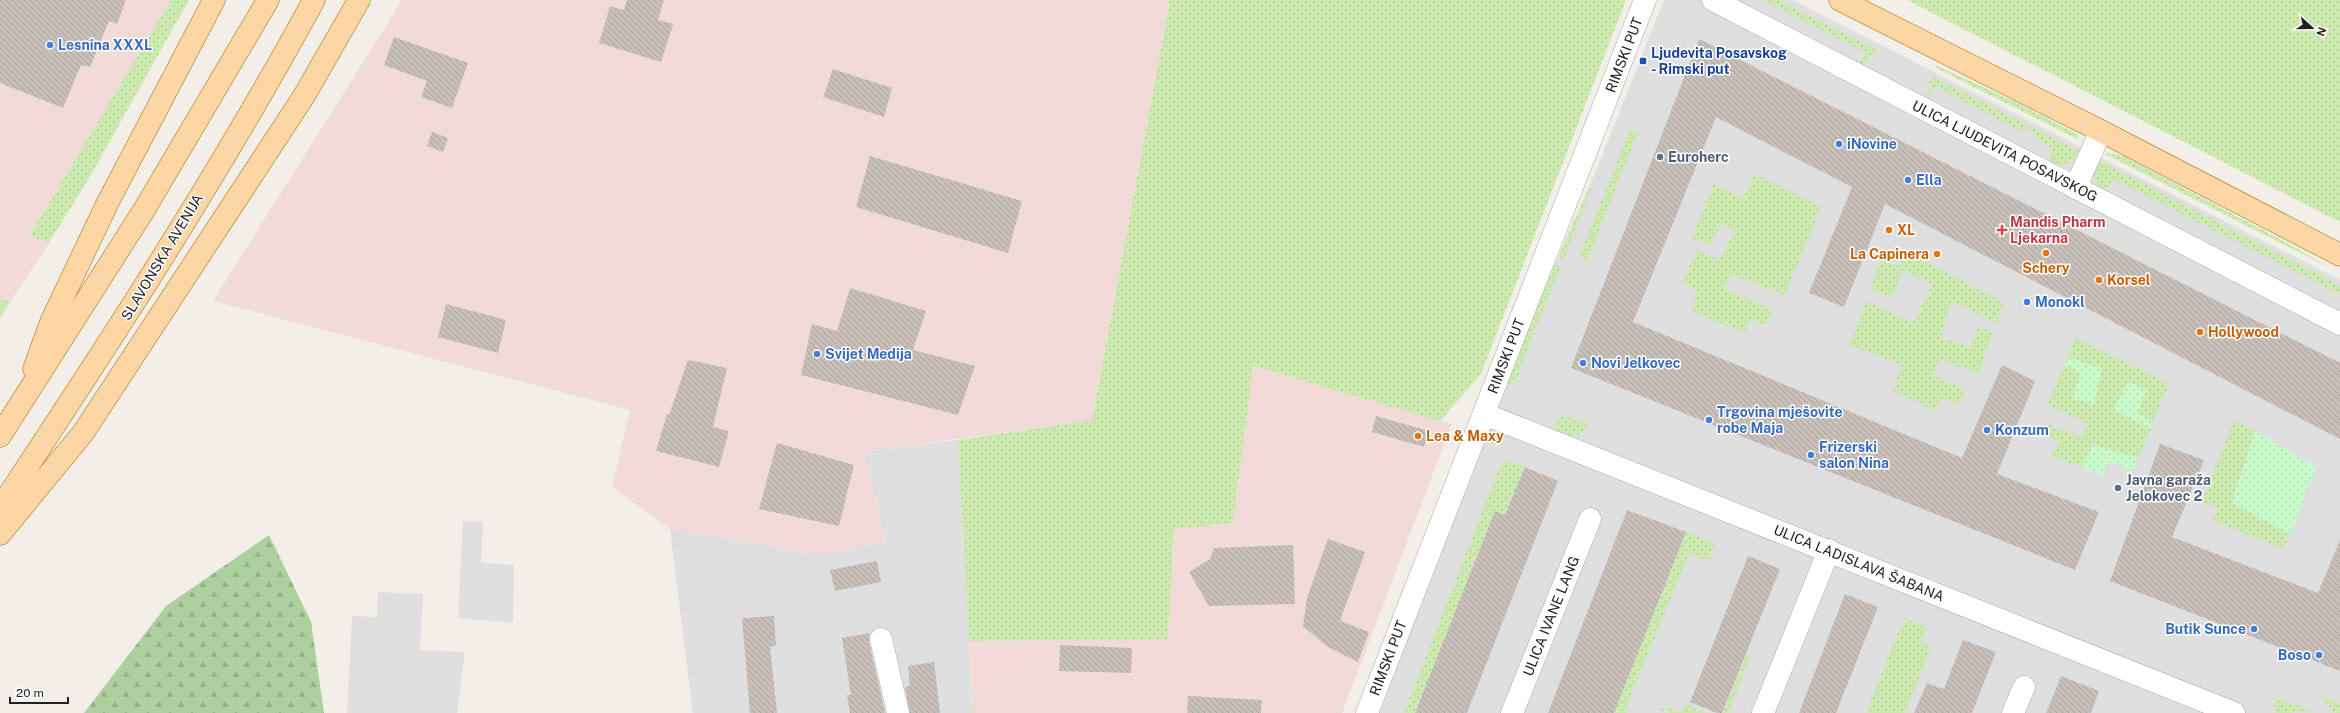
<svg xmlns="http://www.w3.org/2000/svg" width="2340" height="713" viewBox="0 0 2340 713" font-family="'Public Sans',sans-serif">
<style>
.residential{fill:#e0dfdf}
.commercial{fill:#f2dad9}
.grass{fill:url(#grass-dots)}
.forest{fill:url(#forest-firs)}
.park{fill:url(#park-dots)}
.building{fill:url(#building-back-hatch)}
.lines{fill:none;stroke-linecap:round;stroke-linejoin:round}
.minor-casing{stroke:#a9a9a9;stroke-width:23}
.major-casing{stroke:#a06b00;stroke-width:23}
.minor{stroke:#fff;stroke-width:22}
.major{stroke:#fcd6a4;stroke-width:22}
.shop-dot{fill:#3f7fe0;stroke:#fff;stroke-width:1.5}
.transit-dot{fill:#1a4fb4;stroke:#fff;stroke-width:1.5}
.service-dot{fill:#5c6f8a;stroke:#fff;stroke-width:1.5}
.food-dot{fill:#e8710a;stroke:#fff;stroke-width:1.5}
.health-dot{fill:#e0444e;stroke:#fff;stroke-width:1.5}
.labels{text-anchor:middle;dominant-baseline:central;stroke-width:3;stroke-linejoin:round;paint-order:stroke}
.shop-label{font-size:14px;font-weight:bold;fill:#366cbe;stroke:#fff;text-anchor:start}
.transit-label{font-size:14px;font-weight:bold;fill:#164399;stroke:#fff;text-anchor:start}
.street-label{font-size:14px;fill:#222;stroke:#fff}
.service-label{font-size:14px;font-weight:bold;fill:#4e5e75;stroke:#fff;text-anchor:start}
.health-label{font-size:14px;font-weight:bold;fill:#be3a42;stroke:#fff;text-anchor:start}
.food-label{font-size:14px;font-weight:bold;fill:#c56008;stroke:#fff;text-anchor:start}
</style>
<defs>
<pattern id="grass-dots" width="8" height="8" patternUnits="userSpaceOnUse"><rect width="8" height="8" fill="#cdebb0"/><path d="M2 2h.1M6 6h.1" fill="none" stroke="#b0c997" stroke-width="1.8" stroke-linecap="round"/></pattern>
<pattern id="forest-firs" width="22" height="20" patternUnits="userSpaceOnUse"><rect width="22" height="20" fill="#add19e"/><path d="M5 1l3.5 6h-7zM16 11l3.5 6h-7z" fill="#95b388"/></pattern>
<pattern id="park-dots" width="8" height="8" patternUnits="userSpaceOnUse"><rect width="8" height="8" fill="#c8facc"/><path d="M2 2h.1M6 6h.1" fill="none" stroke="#acd6af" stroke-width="1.8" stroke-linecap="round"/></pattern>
<pattern id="building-back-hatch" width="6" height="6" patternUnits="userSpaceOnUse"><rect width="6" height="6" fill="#c7bfb8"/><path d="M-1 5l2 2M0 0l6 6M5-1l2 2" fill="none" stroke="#aba49e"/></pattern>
</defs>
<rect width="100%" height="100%" fill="#f2efe9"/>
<g class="residential">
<path d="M1664,0h129l547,280v433h-961l156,-403 58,-132z"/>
<path d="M958,440l15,273h-280l-23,-184 150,26 66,-13 -22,-90z"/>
<path d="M463,521l20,1 -2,41 33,2 -1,58 -55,-5z"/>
<path d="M378,592l45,2 -3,56 45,2 -8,61h-110l5,-97 25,1z"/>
</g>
<g class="commercial">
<path d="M0,0h171l-142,235 20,8 -39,59 -10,-4z"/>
<path d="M402,0h768l-78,420 -228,32 22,90 -66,13 -150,-26 -58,-42 18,-77 -417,-109z"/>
<path d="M1252,366l200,58 -110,289h-369l-4,-72 199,-2 6,-111 59,-5z"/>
</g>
<g class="grass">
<path d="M171,0h18l-97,173 -43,70 -20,-7z"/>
<path d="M1170,0h456l-145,374 -41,47 -187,-55 -20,157 -59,6 -6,110 -199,2 -11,-201 134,-20z"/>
<path d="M1764,0h15l97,50 -2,5 -4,-1 -7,13 -3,-2 6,-13z"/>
<path d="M1907,0h433v222z"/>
<path d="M1935,65l79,36 62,32 3,7 -143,-72z"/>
<path d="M1933,77l146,74c-7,13 -16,18 -30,11l3,-14 -18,-11 2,-4 -13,-6 -3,4 -84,-45 -8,14 -2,-1 6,-13 -3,-2z"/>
<path d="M1630,129l8,4 -51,128 -8,-4z"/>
<path d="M2109,153l14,3 159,84 48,28 -225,-114z"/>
<path d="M2098,160l242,126v8l-226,-115 -9,12 -9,-7 -3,-7z"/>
<path d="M1754,174l67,33 -36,88 -54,-21 -7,15 48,21 -5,15 -17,-5 -5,13 -53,-22 5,-21 -15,-7 15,-33 22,10 17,-30 -15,-6 -10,20 -19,-5 21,-55 31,14z"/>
<path d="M1592,181l1,3 -29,75 -6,-2z"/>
<path d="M1905,251l99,52 -8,20 -45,-22 -10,37 29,9 8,-21 15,6 -14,42 -39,-15 -7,17 32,13 -5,16 -18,-7 -7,12 -42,-19 9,-26 -52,-20 16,-44 47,22 20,-39 -30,-14 -11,27 -22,-8 11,-29 18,6z"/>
<path d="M1555,264l6,2v2l-28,67 -16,43 -6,6h-3l2,-13z"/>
<path d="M0,298l10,4 -10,16z"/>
<path d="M2075,338l94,46 -16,37 -17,-7 -23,-5 38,20 -13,29 -45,-13 -12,22 -30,-11 8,-15 -15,-6 4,-11 34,14 6,-15 -41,-18 17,-40 18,8 -10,25 21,6 9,-35 -34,-12z"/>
<path d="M1562,416l26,7c-6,17 -19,14 -32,8l-2,-10z"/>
<path d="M2234,420l21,11 -23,72 58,31 -7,15 -70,-29 5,-12 -16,-7z"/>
<path d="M1509,461l16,6 -20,48 -10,-4 -80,202h-11l96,-247 3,-4z"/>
<path d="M1686,532l29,12 -6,17 -20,-8 -64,157h5l-4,3h-12z"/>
<path d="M1904,618l23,10 -6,15 10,4 -26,66h-39z"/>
<path d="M1747,654l4,1 -22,58h-6z"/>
<path d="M2321,696l19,8v9h-5z"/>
<path d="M2278,698l32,13 3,2 -19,-2 -2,2h-16l-2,-8z"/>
<path d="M1685,704l22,9h-36l-11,-3 4,-3 18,5z"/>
</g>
<path class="forest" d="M269,535l42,87 13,91h-240l82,-107z"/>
<g class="park">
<path d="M2068,357l34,12 -8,35 -22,-6 9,-25 -17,-8z"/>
<path d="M2128,382l19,8 -10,23 16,8 -2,8 -38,-20z"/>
<path d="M2255,431l61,36 -26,67 -58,-31z"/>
<path d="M2093,445l45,13 -4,13 -25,-10 -5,15 -23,-9z"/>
</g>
<g class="building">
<path d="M0,0h126l-9,24 -8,-3 -19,46 -9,-2 -18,43 -63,-25z"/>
<path d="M627,0h37l-6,20 15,4 -12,38 -62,-19 11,-37 14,4z"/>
<path d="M394,37l74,26 -16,45 -31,-11 6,-16 -43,-16z"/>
<path d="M1699,39l641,324v76l-455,-235 -41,103 -35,-14 43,-106 -136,-70 -83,205 329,136 40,-93 33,16 -38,93 102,38 -24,58 -504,-202z"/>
<path d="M833,69l59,19 -8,29 -61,-20z"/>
<path d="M432,132l16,6 -5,14 -16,-6z"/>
<path d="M870,156l152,45 -14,52 -152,-46z"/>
<path d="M850,288l76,23 -13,39 62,16 -17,49 -157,-40 11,-51 25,7z"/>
<path d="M446,304l60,16 -8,33 -60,-16z"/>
<path d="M688,360l39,8 -14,59 16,4 -10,36 -63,-16 11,-37 2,1z"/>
<path d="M1376,416l53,15 -5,16 -52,-15z"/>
<path d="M777,443l77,22 -15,61 -80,-17z"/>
<path d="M2160,444l44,16 -32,77 146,56 22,-53v131l-230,-90z"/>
<path d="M1525,467l33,14 -91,232h-52l80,-202 10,4z"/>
<path d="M1627,510l59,22 -72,181h-66z"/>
<path d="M1328,539l37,13 -25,69 29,11 -11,30 -30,-15 -25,-21 4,-28z"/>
<path d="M1293,545l2,59 -86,2 -20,-34 21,-13 4,-11z"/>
<path d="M1748,556l32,13 -58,144h-5l-27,-11z"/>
<path d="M877,561l4,21 -46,9 -5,-21z"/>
<path d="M1845,594l33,13 -42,106h-37z"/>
<path d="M774,616l2,30 -6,1 7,66h-27l-8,-95z"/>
<path d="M869,633v9l16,71h-35l-3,-18h4l-9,-57z"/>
<path d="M1963,640l33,12 -24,61h-58l13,-30 17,6z"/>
<path d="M1060,645l72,3 -1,25 -72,-2z"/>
<path d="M934,662l6,51h-30l-5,-26 5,-1 -2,-20z"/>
<path d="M2061,676l38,15 -8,22h-45z"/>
<path d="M1188,696l74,4 -1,13h-74z"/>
</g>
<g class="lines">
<defs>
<g id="minor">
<path d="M1713,0l627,324"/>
<path d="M2075,188l26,-57"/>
<path d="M1484,414l750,299"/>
<path d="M881,639l17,74"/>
<path d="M1367,713l278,-713"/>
<path d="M1512,713l78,-194"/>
<path d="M1763,713l66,-163"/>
<path d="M2013,713l11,-26"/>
</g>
<g id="major">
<path d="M1840,0l261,131 239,124"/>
<path d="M34,369l17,-47 57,-120 106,-202"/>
<path d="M0,436l144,-226 124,-210"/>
<path d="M0,508c110,-166 219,-333 314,-508"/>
<path d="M0,534l83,-101 221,-337 55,-96"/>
</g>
</defs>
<use href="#minor" class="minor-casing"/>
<use href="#major" class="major-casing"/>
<use href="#minor" class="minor"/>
<use href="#major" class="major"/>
</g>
<g class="shop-dot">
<circle cx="50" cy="45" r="4"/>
<circle cx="1839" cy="144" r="4"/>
<circle cx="1908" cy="180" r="4"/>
<circle cx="2027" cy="302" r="4"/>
<circle cx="817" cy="354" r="4"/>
<circle cx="1583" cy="363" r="4"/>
<circle cx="1709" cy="420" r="4"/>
<circle cx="1987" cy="430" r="4"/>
<circle cx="1811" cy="455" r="4"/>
<circle cx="2254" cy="629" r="4"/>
<circle cx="2319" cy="655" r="4"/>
</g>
<rect class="transit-dot" x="1639" y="57" width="8" height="8" rx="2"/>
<g class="service-dot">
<circle cx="1660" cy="157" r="4"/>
<circle cx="2118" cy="488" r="4"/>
</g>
<g class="food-dot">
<circle cx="1889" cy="230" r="4"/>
<circle cx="2046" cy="253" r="4"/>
<circle cx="1937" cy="254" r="4"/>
<circle cx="2099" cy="280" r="4"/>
<circle cx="2200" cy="332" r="4"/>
<circle cx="1418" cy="436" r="4"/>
</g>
<path class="health-dot" d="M2000 224h4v4h4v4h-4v4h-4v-4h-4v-4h4z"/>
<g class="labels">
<g class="shop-label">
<text x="58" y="45">Lesnina XXXL</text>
<text x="1847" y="144">iNovine</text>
<text x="1916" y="180">Ella</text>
<text x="2035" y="302">Monokl</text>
<text x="825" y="354">Svijet Medija</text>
<text x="1591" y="363">Novi Jelkovec</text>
<text x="1717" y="412">Trgovina mješovite<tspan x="1717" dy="16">robe Maja</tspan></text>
<text x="1995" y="430">Konzum</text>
<text x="1819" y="447">Frizerski<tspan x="1819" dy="16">salon Nina</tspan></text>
<text x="2246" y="629" text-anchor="end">Butik Sunce</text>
<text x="2311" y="655" text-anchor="end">Boso</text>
</g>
<g class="transit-label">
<text x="1651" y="53">Ljudevita Posavskog<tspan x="1651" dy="16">- Rimski put</tspan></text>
</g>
<g class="street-label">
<text transform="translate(1624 55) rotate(-69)">RIMSKI PUT</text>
<text transform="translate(2005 151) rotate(27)">ULICA LJUDEVITA POSAVSKOG</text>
<text transform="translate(162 257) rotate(-59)">SLAVONSKA AVENIJA</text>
<text transform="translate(1506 356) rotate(-69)">RIMSKI PUT</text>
<text transform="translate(1859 563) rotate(22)">ULICA LADISLAVA ŠABANA</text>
<text transform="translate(1551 616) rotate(-68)">ULICA IVANE LANG</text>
<text transform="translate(1388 658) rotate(-69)">RIMSKI PUT</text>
</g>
<g class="service-label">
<text x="1668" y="157">Euroherc</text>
<text x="2126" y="480">Javna garaža<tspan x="2126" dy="16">Jelokovec 2</tspan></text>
</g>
<g class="health-label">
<text x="2010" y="222">Mandis Pharm<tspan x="2010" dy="16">Ljekarna</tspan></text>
</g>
<g class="food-label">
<text x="1897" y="230">XL</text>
<text x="1929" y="254" text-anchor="end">La Capinera</text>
<text x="2046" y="268" text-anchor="middle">Schery</text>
<text x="2107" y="280">Korsel</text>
<text x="2208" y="332">Hollywood</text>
<text x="1426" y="436">Lea &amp; Maxy</text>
</g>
</g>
<g transform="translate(2312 28) rotate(111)" stroke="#ffffff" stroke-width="3" paint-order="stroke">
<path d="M0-3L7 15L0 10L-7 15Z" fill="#222222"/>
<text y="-6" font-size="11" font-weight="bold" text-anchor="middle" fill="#222222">N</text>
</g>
<path d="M10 697v6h58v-6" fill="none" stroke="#222222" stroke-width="2"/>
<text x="16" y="697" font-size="12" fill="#222222" stroke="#ffffff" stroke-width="3" paint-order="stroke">20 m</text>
</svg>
